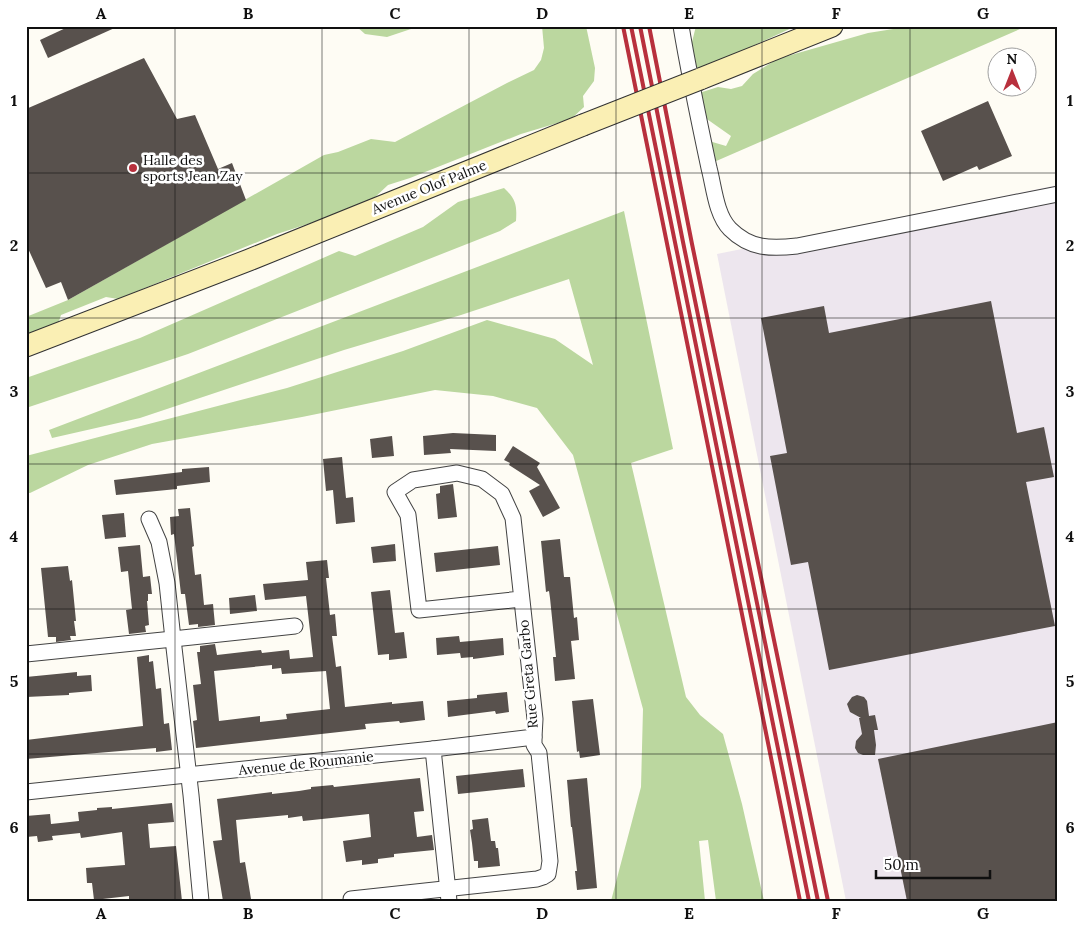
<svg xmlns="http://www.w3.org/2000/svg" width="1084" height="927" viewBox="0 0 1084 927" font-family="Lora,serif">
<style>
.industrial{fill:#ede6ee}
.forest{fill:#bbd79f}
.building{fill:#58514d;fill-rule:evenodd}
.lines{fill:none;stroke-linecap:round;stroke-linejoin:round}
.street-casing{stroke:#434343;stroke-width:17}
.secondary-casing{stroke:#323232;stroke-width:23}
.street{stroke:#fff;stroke-width:15}
.secondary{stroke:#faefb4;stroke-width:21}
.rail{stroke:#b8303d;stroke-width:4}
.secondary-bridge-casing{stroke:#323232;stroke-width:23;stroke-linecap:butt}
.secondary-bridge{stroke:#faefb4;stroke-width:21}
.grid{fill:none;stroke:#101010;stroke-width:1;stroke-opacity:0.55}
.poi-dot{fill:#b8303d;stroke:#fff;stroke-width:2}
.labels{text-anchor:middle;dominant-baseline:central;stroke-width:5;stroke-linejoin:round;paint-order:stroke}
.poi-label{font-size:14px;fill:#101010;stroke:#fff;text-anchor:start}
.street-label{font-size:14px;fill:#101010;stroke:#fff}
.neatline{fill:none;stroke:#101010;stroke-width:2}
.grid-label{font-size:16px;text-anchor:middle;font-weight:bold;fill:#101010}
</style>
<rect width="100%" height="100%" fill="#fefcf4"/>
<path class="industrial" d="M1058,185v716h-212l-129,-647z"/>
<g class="forest">
<path d="M356,26h64l-33,11 -22,-3z"/>
<path d="M542,26h44l9,42 -1,13 -11,15 1,11 -13,12 -50,15 -111,44 -22,7 -16,15 -52,20 -43,14 -159,65 -12,-2 -45,18 -3,9 -32,13v-20l42,-17 256,-145 14,-3 33,-13 24,3 112,-59 27,-13 7,-10 3,-12z"/>
<path d="M696,26h100l-102,47 -4,-23z"/>
<path d="M912,26h115l-313,136 -5,-21 17,5 5,-10 -27,-19 -5,-24 19,-6 13,2 11,-3 11,-12 24,-15 91,-26z"/>
<path d="M504,188c12,11 13,17 12,33l-16,10 -312,123 -162,54v-30l114,-40 199,-87 16,5 68,-29 35,-25z"/>
<path d="M624,211l49,238 -42,14 55,234 14,18 23,19 19,70 22,97h-48l-8,-61 -9,1 6,60h-94l30,-114 2,-78 -70,-254 -36,-47 -44,-12 -58,-6 -133,27 -150,27 -64,21 -58,28h-4v-37l261,-68 116,-37 84,-31 68,19 38,26 -24,-86 -108,36 -117,35 -204,68 -88,20 -3,-8z"/>
</g>
<g class="building">
<path d="M70,26h49l-71,32 -8,-18z"/>
<path d="M144,58l33,61 18,-4 23,54 14,-6 14,37 -178,100 -7,-18 -15,6 -20,-44v-135z"/>
<path d="M988,101l24,55 -33,14 -2,-4 -34,15 -22,-50z"/>
<path d="M991,301l26,132 27,-6 10,50 -28,5 29,144 -226,44 -21,-108 -17,3 -21,-109 17,-3 -26,-135 63,-12 5,27z"/>
<path d="M453,433l43,2v16l-46,-2 1,4 -27,2 -1,-19z"/>
<path d="M392,436l2,20 -22,2 -2,-19z"/>
<path d="M513,446l27,17 -3,4 23,41 -17,9 -14,-26 11,-6 -31,-20 1,-2 -6,-3z"/>
<path d="M342,457l4,41 7,-1 2,25 -19,2 -3,-34 -7,1 -3,-32z"/>
<path d="M209,467l1,15 -33,4v3l-61,6 -2,-15 68,-8v-3z"/>
<path d="M453,484l4,33 -19,2 -2,-25 4,-1v-7z"/>
<path d="M190,508l4,38 -2,1 3,28 6,-1 3,31 9,-1 2,21 -17,2v-3l-9,1 -4,-31h-4l-7,-60 -3,1 -1,-18 9,-1 -1,-7z"/>
<path d="M124,513l2,24 -21,2 -3,-24z"/>
<path d="M560,539l4,38h6l4,41 3,-1 2,23 -8,1 4,38 -20,2 -2,-24h3l-6,-59 -1,-7 -3,1 -5,-51z"/>
<path d="M395,544l1,17 -23,2 -2,-16z"/>
<path d="M140,545l3,32 7,-1 2,18h-4v7h-1l2,24 -4,1 1,6 -17,2 -3,-24 6,-1 -4,-38 -7,1 -3,-25z"/>
<path d="M498,546l2,19 -64,7 -2,-19z"/>
<path d="M327,560l2,18h-3l4,37 5,-1 2,22h-5l4,31 5,-1 4,41 47,-5v2l31,-3 2,19 -25,3 -1,-2 -34,3 1,5 -170,19 -3,-27 4,-1 -4,-35 8,-1 -4,-32h3v-6l15,-2 2,11 44,-5 1,3 27,-3 1,9 23,-2 -7,-61 -41,4 -2,-16 45,-4 -2,-18zM272,665v4l9,-1 1,6 44,-3 4,38 -44,5 1,5 -27,3v-6l-41,5 -5,-50z"/>
<path d="M68,566l2,15 2,-1 4,41h-2l2,15h-6l1,4 -15,2v-5h-8l-7,-69z"/>
<path d="M390,590l5,43 9,-1 3,26 -18,2v-6l-11,1 -7,-63z"/>
<path d="M255,595l2,16 -27,3 -1,-16z"/>
<path d="M459,636l1,6 43,-4 1,17 -31,4v-2l-12,1 -1,-5 -23,2 -1,-17z"/>
<path d="M149,655v7l4,-1 3,28 5,-1 3,36 5,-1 3,27 -16,2v-4l-130,11v-19l117,-14 -6,-69z"/>
<path d="M77,672v4l14,-1 1,16 -23,2v2l-43,2v-20z"/>
<path d="M507,692l2,20 -13,2 -1,-3 -47,6 -1,-16 30,-3v-3z"/>
<path d="M857,695l7,2 3,4 2,15 6,-1 3,15h-4l2,15 -1,10h-12l-5,-2 -3,-5 1,-7 6,-7 -3,-16h2l-11,-6 -3,-8 5,-7z"/>
<path d="M593,699l7,56 -20,3 -1,-7 -2,1 -5,-51z"/>
<path d="M1058,722v179h-151l-29,-142z"/>
<path d="M523,769l2,18 -67,7 -2,-18z"/>
<path d="M420,778l4,33 -10,1 3,25 15,-2 2,15 -40,4v3l-16,2v4l-16,2v-5l-16,2 -3,-21 28,-4 -2,-23 -66,7 -1,-5 -14,2v-3l-52,5 4,43 5,-1 6,37 -28,2 -10,-60 9,-1 -5,-41 55,-7v2l27,-3 12,-2v-2l22,-2 1,2z"/>
<path d="M587,778l10,110 -20,2 -2,-19h2l-5,-44h-1l-4,-47z"/>
<path d="M172,803l2,19 -26,2 2,24 26,-2 6,55h-53v-5l-35,4 -2,-17h-5l-1,-15 39,-3 -3,-33 -41,6 -1,-5 -28,3 1,4 -15,2 -1,-6 -11,1v-21l24,-2 1,10 28,-3 -1,-9 19,-2v-2l15,-1v2z"/>
<path d="M488,818l3,23h4l1,7h2l2,18 -22,2v-7h-4l-2,-18 -2,-13 3,-1 -1,-9z"/>
</g>
<g class="lines">
<defs>
<g id="street">
<path d="M681,26c8,48 18,95 28,142 5,19 7,47 21,61 20,20 41,20 67,17l261,-52"/>
<path d="M149,519l10,23 8,41 6,56 122,-13"/>
<path d="M26,654l147,-15 18,156 10,106"/>
<path d="M433,749l101,-12 1,-18 -22,-201 -11,-24 -20,-15 -25,-6 -44,7 -18,12 13,23 11,95 102,-11"/>
<path d="M26,792l407,-43 16,152"/>
<path d="M351,901v-2l186,-20 6,-2 5,-3 2,-13 -11,-108 -5,-8v-8"/>
</g>
<g id="secondary">
<path d="M700,79l132,-53"/>
<path d="M26,346l223,-86 334,-135"/>
</g>
</defs>
<use href="#street" class="street-casing"/>
<use href="#secondary" class="secondary-casing"/>
<use href="#street" class="street"/>
<use href="#secondary" class="secondary"/>
<g class="rail">
<path d="M623,26l177,875"/>
<path d="M631,26l178,875"/>
<path d="M640,26l43,216 135,659"/>
<path d="M649,26l43,218 136,657"/>
</g>
<defs>
<path id="secondary-bridge" d="M583,125l117,-46"/>
</defs>
<use href="#secondary-bridge" class="secondary-bridge-casing"/>
<use href="#secondary-bridge" class="secondary-bridge"/>
</g>
<path class="grid" d="M175,26v875M322,26v875M469,26v875M616,26v875M762,26v875M910,26v875M26,173h1032M26,318h1032M26,464h1032M26,609h1032M26,754h1032"/>
<circle class="poi-dot" cx="133" cy="168" r="5"/>
<g class="labels">
<g class="poi-label">
<text x="143" y="160">Halle des<tspan x="143" dy="16">sports Jean Zay</tspan></text>
</g>
<g class="street-label">
<text transform="translate(429 187) rotate(-22)">Avenue Olof Palme</text>
<text transform="translate(528 674) rotate(-95)">Rue Greta Garbo</text>
<text transform="translate(306 763) rotate(-6)">Avenue de Roumanie</text>
</g>
</g>
<rect width="1084" height="927" fill="none" stroke="#ffffff" stroke-width="55"/>
<g transform="translate(1012 72)"><circle r="24" fill="#ffffff" stroke="#9f9f9f"/>
<path d="M0-4L9 19L0 12L-9 19Z" fill="#b8303d"/>
<text y="-8" font-size="14" font-weight="bold" text-anchor="middle" fill="#101010">N</text>
</g>
<path d="M876 870v8h114v-8" fill="none" stroke="#101010" stroke-width="2.5"/>
<text x="884" y="870" font-size="15" fill="#101010" stroke="#ffffff" stroke-width="4" paint-order="stroke">50 m</text>
<rect x="28" y="28" width="1028" height="872" class="neatline"/>
<g class="grid-label">
<text x="101" y="19">A</text>
<text x="248" y="19">B</text>
<text x="395" y="19">C</text>
<text x="542" y="19">D</text>
<text x="689" y="19">E</text>
<text x="836" y="19">F</text>
<text x="983" y="19">G</text>
<text x="14" y="106">1</text>
<text x="1070" y="106">1</text>
<text x="14" y="251">2</text>
<text x="1070" y="251">2</text>
<text x="14" y="397">3</text>
<text x="1070" y="397">3</text>
<text x="14" y="542">4</text>
<text x="1070" y="542">4</text>
<text x="14" y="687">5</text>
<text x="1070" y="687">5</text>
<text x="14" y="833">6</text>
<text x="1070" y="833">6</text>
<text x="101" y="919">A</text>
<text x="248" y="919">B</text>
<text x="395" y="919">C</text>
<text x="542" y="919">D</text>
<text x="689" y="919">E</text>
<text x="836" y="919">F</text>
<text x="983" y="919">G</text>
</g>
</svg>
